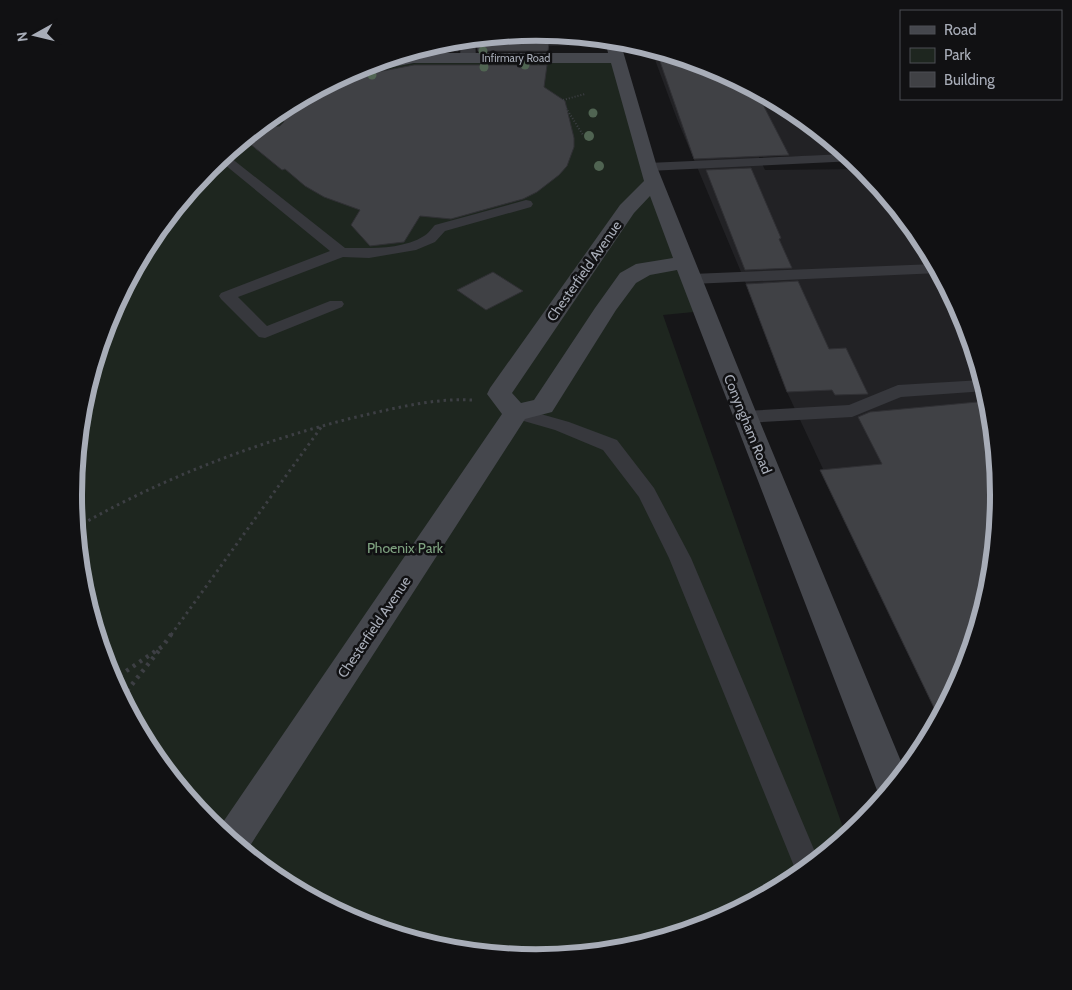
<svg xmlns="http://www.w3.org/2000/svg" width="1072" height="990" viewBox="0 0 1072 990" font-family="Cabin,sans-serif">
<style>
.built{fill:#222225}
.green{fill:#1e261f}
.building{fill:#404145;stroke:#303034}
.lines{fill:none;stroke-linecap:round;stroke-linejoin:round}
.path-far2{stroke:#3d3f44;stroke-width:2;stroke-dasharray:1 2;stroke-linecap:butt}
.path-far1{stroke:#3d3f44;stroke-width:3;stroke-dasharray:2.5 4;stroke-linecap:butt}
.path{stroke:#3d3f44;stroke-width:4.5;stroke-dasharray:3 5;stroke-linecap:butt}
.lane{fill:#37383d;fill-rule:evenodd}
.street{fill:#37383d;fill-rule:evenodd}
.secondary{fill:#45474d;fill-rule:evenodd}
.tree{fill:#506452}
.labels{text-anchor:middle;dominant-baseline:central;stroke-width:5;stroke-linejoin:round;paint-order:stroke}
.far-street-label{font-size:11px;fill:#a8adb8;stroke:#111113}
.street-label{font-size:14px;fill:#a8adb8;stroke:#111113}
.park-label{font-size:14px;fill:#7fa381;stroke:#111113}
.rim{fill:none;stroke:#a8adb8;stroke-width:6}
</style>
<rect width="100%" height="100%" fill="#161618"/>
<g class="built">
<path d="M536,33l46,4 2,8 -60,2z"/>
<path d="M651,49l62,19 80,43 54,44 -88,2 6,13 99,-1 57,69 42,80 27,87 8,90 -8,91 -27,86 -24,45 -152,-325 -41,-108 -69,-165z"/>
</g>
<path class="green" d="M449,58h167l88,253 -41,4 183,521 -53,44 -80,42 -87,27 -90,8 -90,-8 -87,-27 -80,-43 -70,-57 -58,-70 -42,-80 -27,-87 -8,-90 8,-91 27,-86 43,-80 57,-70 70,-58 56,-29 47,-13z"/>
<g class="building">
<path d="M536,32l14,2 -2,17h-70l-1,-13z"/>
<path d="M459,40l-1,11h-44l32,-10z"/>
<path d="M656,50l57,18 43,23 33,64 -95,4z"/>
<path d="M414,65h133l-3,22 21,14 9,37v9l-7,19 -8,9 -22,17 -14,7 -72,20 -31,-3 -16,26 -34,4 -19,-21 9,-15 -36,-13 -19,-11 -20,-17 -3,1 -38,-31 13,-10 23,-3 4,-4 -2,-5 -10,-1 7,-6 70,-37 7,3z"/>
<path d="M751,168l30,70 -2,1 13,29 -47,2 -39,-100z"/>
<path d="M493,272l30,19 -37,19 -29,-20z"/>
<path d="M798,281l31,68 17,-1 22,46 -33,1 -3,-5 -45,2 -41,-108z"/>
<path d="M988,401l10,94 -8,91 -27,86 -24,46 -119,-248 62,-6 -24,-47 12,-5z"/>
</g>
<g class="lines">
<g class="path-far2">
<path d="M563,100l22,-6"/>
<path d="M566,108l17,27"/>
</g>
<g class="path-far1">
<path d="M77,527c87,-50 178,-84 275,-109 40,-9 79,-20 120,-18"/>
<path d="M171,635l151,-209"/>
</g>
<g class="path">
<path d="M113,680l50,-34 9,-13"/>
<path d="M122,697l39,-49"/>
</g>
<g class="lane">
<path d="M276,117l4,1 2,3 -2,3 -22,4 10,-9z"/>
<path d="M226,154l119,94c24,0 57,2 79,-12 4,-2 7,-7 11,-11l91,-25 5,1 2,3 -2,3 -86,24 -10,11 -19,8 -47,8 -26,-1 -105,40 29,29 63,-25h12l2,3 -2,3 -77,31 -6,-1 -38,-38 -2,-3 2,-3 109,-42 -111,-91z"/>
<path d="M846,154l9,7 -207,10 -7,-4 7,-4z"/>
<path d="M935,264l4,9 -247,11 -6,-2 -2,-3 2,-3 6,-2z"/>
<path d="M982,380l4,11 -85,6 -49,20 -107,6 -7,-2 -2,-4 2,-4 7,-2 104,-6 49,-20z"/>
<path d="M516,407l53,15 48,18 37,48 37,70 127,301 -20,17 -129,-318 -30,-61 -36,-47 -48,-20 -45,-13 -3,-4 3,-4z"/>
</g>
<path class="street" d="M475,38l1,20 -3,3h-10l-3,-3 1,-18z"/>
<path class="secondary" d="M605,39l15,2 37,126 101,250 147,354 -23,28 -2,-1 -203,-528 -27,5 -14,8 -20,27 -64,102 -27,7 -279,433 -28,-22 1,-2 283,-414 -15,-20 3,-6 130,-183 24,-24 -33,-118h-197l-58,11 -6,-2c20,-10 43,-15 64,-19h194zM650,196l23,62 -37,6 -16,9 -25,35 -61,92 -13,3 -9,-10 122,-180z"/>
</g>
<g class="tree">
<circle cx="483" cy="51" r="4.5"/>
<circle cx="525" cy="65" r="4.5"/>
<circle cx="484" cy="67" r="4.5"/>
<circle cx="372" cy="75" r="4.5"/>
<circle cx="593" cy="113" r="4.5"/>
<circle cx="589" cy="136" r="5"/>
<circle cx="599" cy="166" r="5"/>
</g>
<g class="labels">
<g class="far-street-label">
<text x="516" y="58">Infirmary Road</text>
</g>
<g class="street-label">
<text transform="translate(584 271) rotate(-55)">Chesterfield Avenue</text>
<text transform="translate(748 424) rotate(68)">Conyngham Road</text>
<text transform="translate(374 627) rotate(-56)">Chesterfield Avenue</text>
</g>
<g class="park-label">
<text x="405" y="548">Phoenix Park</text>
</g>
</g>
<path d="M0 0H1072V990H0ZM82 495a454 454 0 1 1 908 0a454 454 0 1 1-908 0Z" fill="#111113" fill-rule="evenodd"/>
<path class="rim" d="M82 495a454 454 0 1 1 908 0a454 454 0 1 1-908 0Z"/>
<rect x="900" y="10" width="162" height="90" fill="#111113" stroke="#4d4f55"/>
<rect x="910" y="26" width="25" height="8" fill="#45474d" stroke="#4d4f55"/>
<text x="944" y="35" font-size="15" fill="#a8adb8">Road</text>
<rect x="910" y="48" width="25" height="15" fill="#1e261f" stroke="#4d4f55"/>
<text x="944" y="60" font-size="15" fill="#a8adb8">Park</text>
<rect x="910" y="72" width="25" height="15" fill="#404145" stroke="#4d4f55"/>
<text x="944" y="85" font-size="15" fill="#a8adb8">Building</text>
<g transform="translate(35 35) rotate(262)" stroke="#111113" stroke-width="4" paint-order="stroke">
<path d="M0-4L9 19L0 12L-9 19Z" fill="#a8adb8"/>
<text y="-8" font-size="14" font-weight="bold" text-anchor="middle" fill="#a8adb8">N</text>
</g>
</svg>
